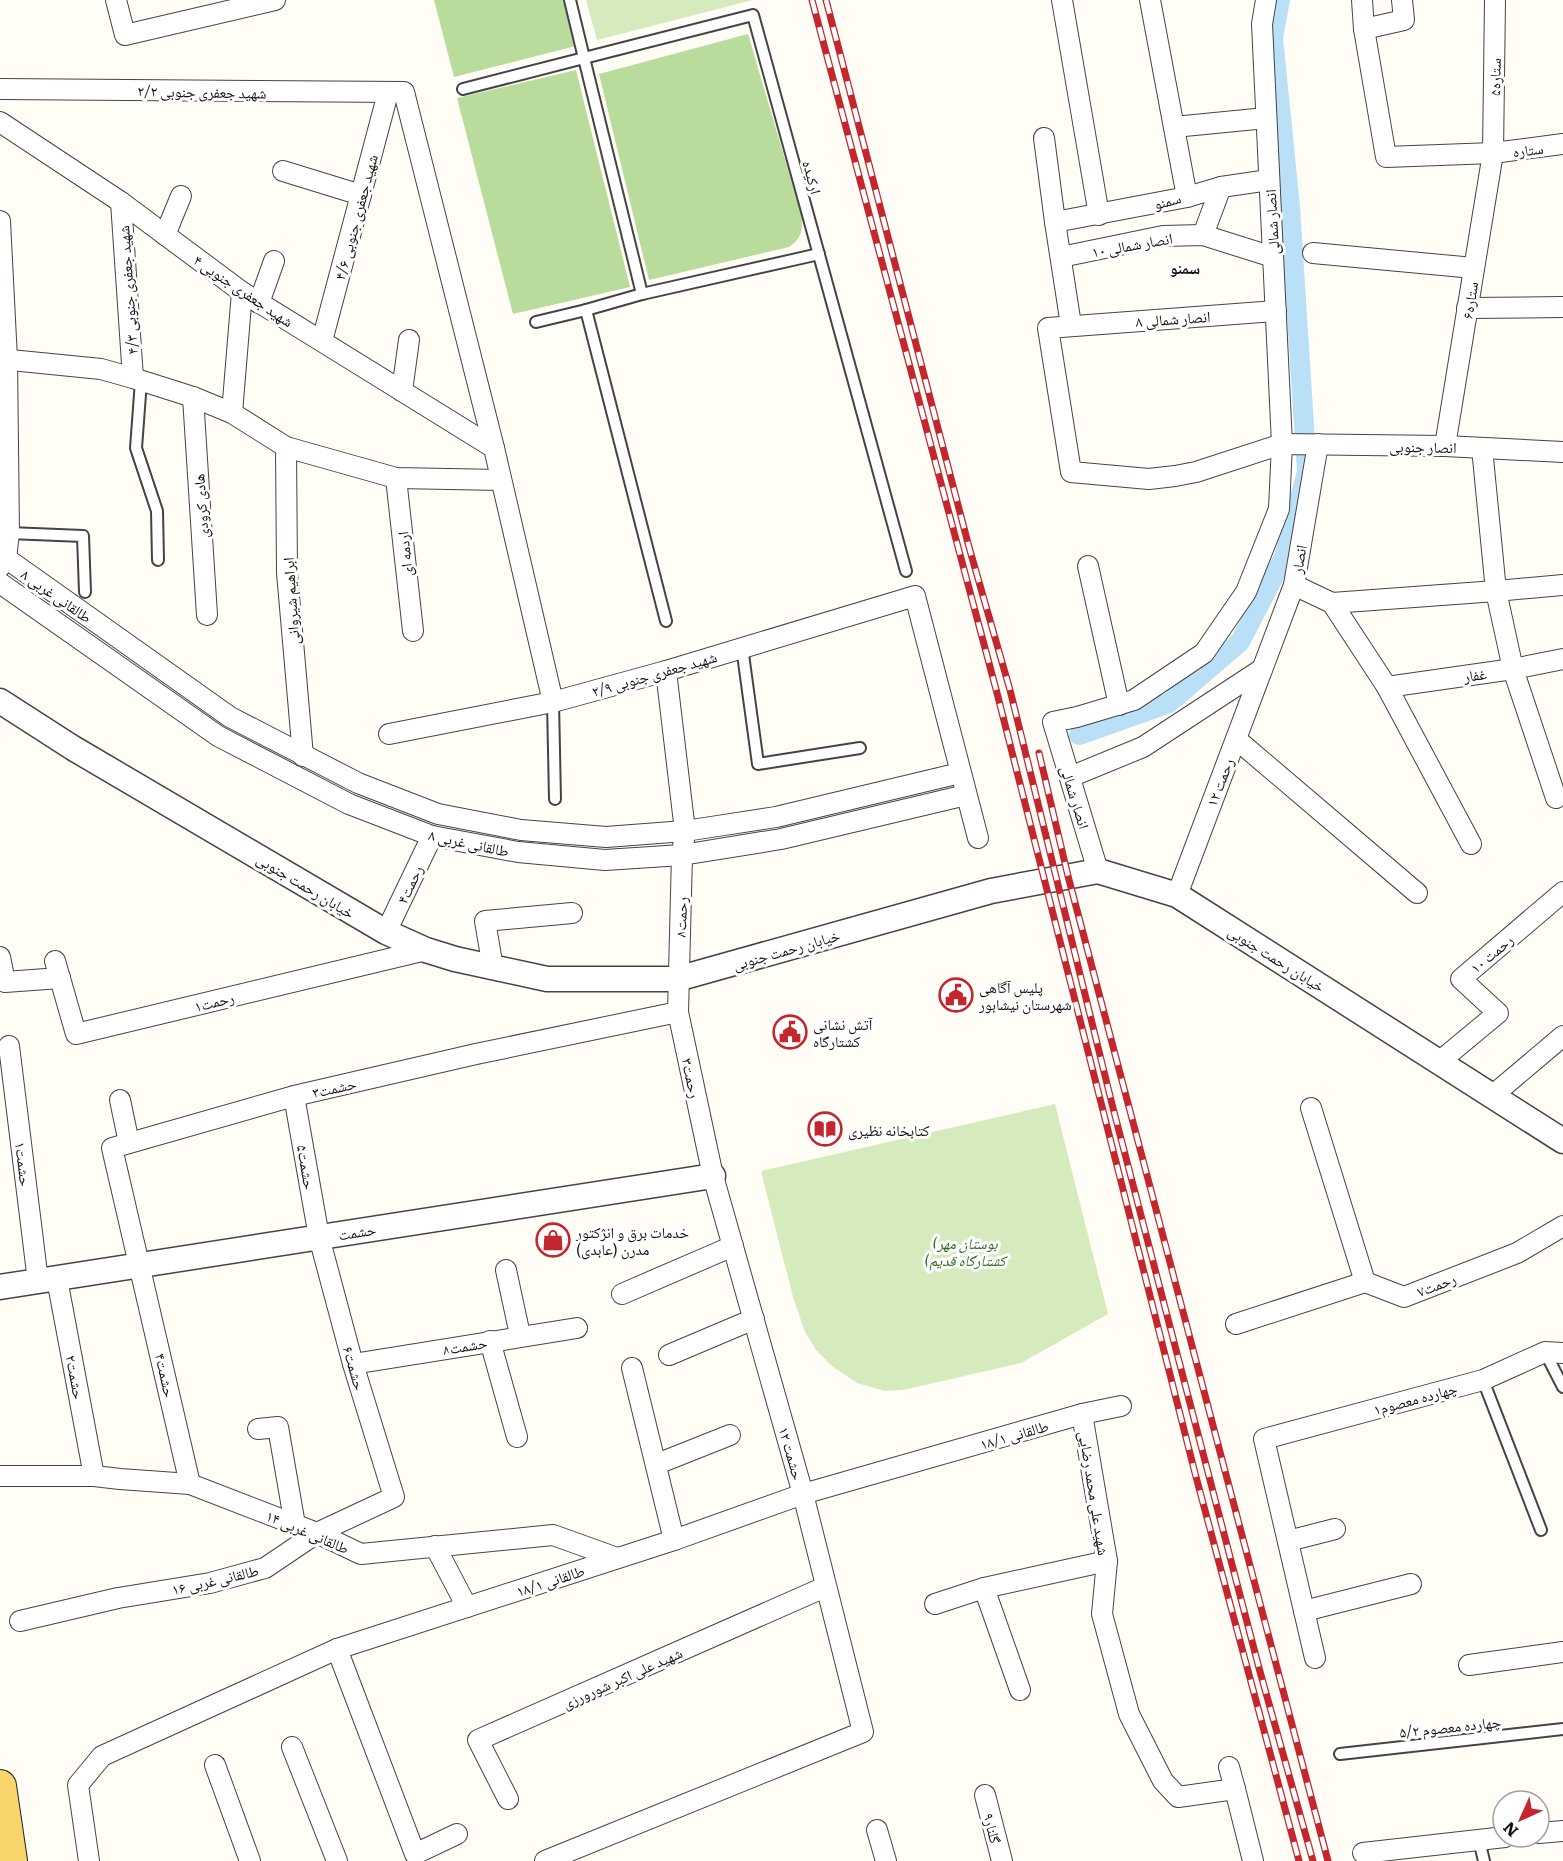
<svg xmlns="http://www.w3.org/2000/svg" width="1563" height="1861" viewBox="0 0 1563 1861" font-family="Literata,'Noto Naskh Arabic',serif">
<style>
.green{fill:#d5ebbd}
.forest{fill:#b9dc9c}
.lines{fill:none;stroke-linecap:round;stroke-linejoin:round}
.canal{stroke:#b9e0f7;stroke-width:20}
.service-casing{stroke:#444;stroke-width:14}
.minor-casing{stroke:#444;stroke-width:22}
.tertiary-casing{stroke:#444;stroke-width:27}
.primary-casing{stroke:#222;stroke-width:34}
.service{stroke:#fff;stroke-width:10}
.minor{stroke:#fff;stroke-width:20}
.tertiary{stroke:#fff;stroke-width:24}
.primary{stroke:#f9d66b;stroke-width:32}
.rail-casing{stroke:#c4262e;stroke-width:7}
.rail{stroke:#fff;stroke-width:4.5;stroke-dasharray:14;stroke-linecap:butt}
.labels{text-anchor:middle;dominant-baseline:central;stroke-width:6;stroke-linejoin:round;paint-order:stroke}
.street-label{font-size:15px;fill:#111;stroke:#fff}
.poi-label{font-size:15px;fill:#111;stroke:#fff;text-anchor:start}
.park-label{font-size:15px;font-style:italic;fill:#2f6b1f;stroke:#fff}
.neighbourhood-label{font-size:16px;font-weight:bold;fill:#111;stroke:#fff}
</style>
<rect width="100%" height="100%" fill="#fffdf5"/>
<g class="green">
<path d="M586,0h167l-156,40z"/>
<path d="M1055,1104l53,210 -87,49 -118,27 -18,1 -28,-8 -25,-17 -16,-16 -11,-18 -12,-35 -32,-126z"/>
</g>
<g class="forest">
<path d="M434,0h129l13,46 -122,31z"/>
<path d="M748,34l54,183c0,14 0,21 -13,30l-140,33 -50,-206z"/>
<path d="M576,70l54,217 -117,27 -56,-216z"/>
</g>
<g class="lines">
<path class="canal" d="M1079,735l90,-32 71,-61 44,-85 23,-85 -17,-265 -17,-169 7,-38"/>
<defs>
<g id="service">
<path d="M570,0l14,58 169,-43 153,556"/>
<path d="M463,89l121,-31 58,236 177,-40"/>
<path d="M642,294l-56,16 80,311"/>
<path d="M536,322l50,-12"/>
<path d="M141,381l-5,67 21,63 1,49"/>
<path d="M9,533l74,3 2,56"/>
<path d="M742,647l16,117 102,-16"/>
<path d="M553,702l2,97"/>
<path d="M1545,1352l18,35"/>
<path d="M1483,1380l58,150"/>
<path d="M1340,1754l223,-25"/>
<path d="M1479,1840l5,21"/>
</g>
<g id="minor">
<path d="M116,0l9,35 150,-35"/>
<path d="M1062,0l37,215"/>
<path d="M1362,0l2,29 22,128 107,-4 70,-9"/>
<path d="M1364,29l40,-9 -2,-20"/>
<path d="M0,89l404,3 90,356 59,254"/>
<path d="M0,122l121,80 121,90 252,156"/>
<path d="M1174,127l92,-9"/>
<path d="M1044,138l11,84"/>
<path d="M283,171l78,24"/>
<path d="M1221,187l48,-7"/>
<path d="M1187,197l34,-10 -18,48"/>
<path d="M121,202l12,176"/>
<path d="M0,221l7,138 2,174 -3,25 -6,9"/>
<path d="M165,235l16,-39"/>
<path d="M1313,253l161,15"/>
<path d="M1061,257l102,-21 40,-1 70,22"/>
<path d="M259,303l15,-42"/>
<path d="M1467,308l96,-1"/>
<path d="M1276,311l-228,17 23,144 78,7 26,-3 21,-4 86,-28 163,2 118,6"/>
<path d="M1071,325l-16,-103 132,-25 -37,-197"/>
<path d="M322,341l66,-248"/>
<path d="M0,359l101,10 32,9 60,19 39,16 54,34 110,31 105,2"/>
<path d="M402,391l7,-51"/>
<path d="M193,397l14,218"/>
<path d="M232,413l10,-121"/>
<path d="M1445,446l48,-293 2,-153"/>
<path d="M286,447l1,126 16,183"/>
<path d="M1482,448l14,143 67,-6"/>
<path d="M396,478l17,153"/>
<path d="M0,554l230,163 128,66 80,31 83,16 85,7 79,-6 91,-14 184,-44"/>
<path d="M1088,566l31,139"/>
<path d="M0,583l218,153 131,68 83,32 86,16 87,8 77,-5 99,-16 185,-44"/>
<path d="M1294,585l38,18 55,84 84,157"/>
<path d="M1332,603l164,-12 17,78 43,129"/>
<path d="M1387,687l126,-18 50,-10"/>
<path d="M389,734l164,-32 113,-31 249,-75 63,242"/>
<path d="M1236,739l181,154"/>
<path d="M1070,777l73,-30 119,-78"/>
<path d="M1098,871l-45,-149 24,-5 57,-17 70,-47 42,-61 33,-83 3,-65 -20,-420 4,-24"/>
<path d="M1177,895l117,-310 24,-141"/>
<path d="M386,932l46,-96"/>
<path d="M0,957l5,25 55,-4"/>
<path d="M55,961l21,73 350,-84"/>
<path d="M493,968l-8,-47 87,-8"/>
<path d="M9,1046l29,235"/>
<path d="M1439,1062l59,-49 -37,-34 102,-87"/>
<path d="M1492,1096l71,-60"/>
<path d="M120,1100l9,43"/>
<path d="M1311,1108l54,174"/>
<path d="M506,1270l14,65"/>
<path d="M57,1279l37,197"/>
<path d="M622,1294l111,-48"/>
<path d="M1236,1324l129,-42 39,15 113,-44 46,-27"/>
<path d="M490,1341l27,96"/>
<path d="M669,1355l85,-36"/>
<path d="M353,1364l224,-36"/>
<path d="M632,1368l42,172"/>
<path d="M1082,1414l25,147 -5,53 27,100 34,67 15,16 57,-8 -6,-22"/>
<path d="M258,1429l20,-2 17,98"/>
<path d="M657,1464l73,-29"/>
<path d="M0,1476h94l26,3 70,5 127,49 44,21 192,-19 64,23"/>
<path d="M190,1484l-78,-336 182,-52 182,-42 202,-42"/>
<path d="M1288,1541l47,-12"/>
<path d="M435,1546l32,61"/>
<path d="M935,1604l49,-16"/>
<path d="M1304,1611l107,-27"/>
<path d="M20,1621l98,-23 92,-15 55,-15 52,-35 77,-36 -41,-133 -34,-127 -25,-141"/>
<path d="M337,1649l78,205 42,-20"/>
<path d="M1315,1658l-51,-219 219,-59 62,-28 18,1"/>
<path d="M1469,1665l94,-13"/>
<path d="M1020,1690l-36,-102 123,-27"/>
<path d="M292,1747l45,114"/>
<path d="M215,1765l35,96"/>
<path d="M1235,1789l18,72"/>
<path d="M985,1795l17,66"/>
<path d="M508,1799l-30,-59 347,-153"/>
<path d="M877,1830l9,31"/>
<path d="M1539,1833l24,-2"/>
<path d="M1363,1853l142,-16"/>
<path d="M89,1861l-11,-76 24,-29 235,-107 337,-109 129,-46 279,-80 39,-8"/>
<path d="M545,1861l318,-129 -60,-238 -90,-318 -35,-164 4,-157 3,-24 -19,-160"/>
</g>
<g id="tertiary">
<path d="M0,701l73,47 313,184 40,18 29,9 92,20h130l314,-88 107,-20 79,24 386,246"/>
<path d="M0,1287l713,-111"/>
</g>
<path id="primary" d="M0,1786l11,75"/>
</defs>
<use href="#service" class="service-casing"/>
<use href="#minor" class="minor-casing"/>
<use href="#tertiary" class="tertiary-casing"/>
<use href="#primary" class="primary-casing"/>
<use href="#service" class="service"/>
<use href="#minor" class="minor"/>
<use href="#tertiary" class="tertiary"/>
<use href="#primary" class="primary"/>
<defs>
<g id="rail">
<path d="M812,0l185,693 198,780 104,388"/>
<path d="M826,0l143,547 41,143 103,418 146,560 54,193"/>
<path d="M1039,753l29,123 260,985"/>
</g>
</defs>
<use href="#rail" class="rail-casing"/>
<use href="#rail" class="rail"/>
</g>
<defs>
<symbol id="civic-ring" viewBox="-11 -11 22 22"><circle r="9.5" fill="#fff" stroke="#c4262e" stroke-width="1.5"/><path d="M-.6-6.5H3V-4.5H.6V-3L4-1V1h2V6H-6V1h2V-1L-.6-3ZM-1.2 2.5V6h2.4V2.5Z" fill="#c4262e"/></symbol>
<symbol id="library-ring" viewBox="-11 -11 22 22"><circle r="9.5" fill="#fff" stroke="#c4262e" stroke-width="1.5"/><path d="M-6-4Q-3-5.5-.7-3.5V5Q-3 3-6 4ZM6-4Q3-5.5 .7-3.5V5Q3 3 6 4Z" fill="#c4262e"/></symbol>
<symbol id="shop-ring" viewBox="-11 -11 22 22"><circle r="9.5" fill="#fff" stroke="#c4262e" stroke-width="1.5"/><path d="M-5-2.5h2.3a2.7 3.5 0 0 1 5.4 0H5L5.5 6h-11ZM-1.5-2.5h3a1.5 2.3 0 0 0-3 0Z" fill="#c4262e"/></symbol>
</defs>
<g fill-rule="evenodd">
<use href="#civic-ring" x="937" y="976" width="38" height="38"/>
<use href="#civic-ring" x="771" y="1013" width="38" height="38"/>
<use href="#library-ring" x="806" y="1110" width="38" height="38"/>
<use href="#shop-ring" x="534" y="1221" width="38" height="38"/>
</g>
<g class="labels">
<g class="street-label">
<text transform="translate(1494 77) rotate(-89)">ستاره۵</text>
<text transform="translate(202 91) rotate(1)">شهید جعفری جنوبی ۲/۲</text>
<text transform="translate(1528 149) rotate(-7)">ستاره</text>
<text transform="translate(813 177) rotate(75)">ارکیده</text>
<text transform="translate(1167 200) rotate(-15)">سمنو</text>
<text transform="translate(355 217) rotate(-75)">شهید جعفری جنوبی ۴/۶</text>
<text transform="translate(1271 222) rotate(-93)">انصار شمالی</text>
<text transform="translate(1132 244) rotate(-10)">انصار شمالی ۱۰</text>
<text transform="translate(127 290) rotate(-94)">شهید جعفری جنوبی ۴/۳</text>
<text transform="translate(244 290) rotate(34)">شهید جعفری جنوبی ۴</text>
<text transform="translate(1469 300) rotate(-81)">ستاره۶</text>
<text transform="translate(1173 318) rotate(-4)">انصار شمالی ۸</text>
<text transform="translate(1423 446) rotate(1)">انصار جنوبی</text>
<text transform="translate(200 506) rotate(-94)">هادی کرودی</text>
<text transform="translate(404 554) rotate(-96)">اردمه ای</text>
<text transform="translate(1298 559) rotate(-80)">انصار</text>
<text transform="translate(57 595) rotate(35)">طالقانی غربی ۸</text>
<text transform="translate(290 601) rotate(-94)">ابراهیم شیروانی</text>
<text transform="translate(654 673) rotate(-16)">شهید جعفری جنوبی ۲/۹</text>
<text transform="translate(1475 674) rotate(-8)">غفار</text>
<text transform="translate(1219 782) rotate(-69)">رحمت ۱۲</text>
<text transform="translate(1076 797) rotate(73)">انصار شمالی</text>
<text transform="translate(469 842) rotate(12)">طالقانی غربی ۸</text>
<text transform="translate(409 884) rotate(-65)">رحمت۴</text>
<text transform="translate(306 885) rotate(31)">خیابان رحمت جنوبی</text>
<text transform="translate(680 917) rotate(-88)">رحمت۸</text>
<text transform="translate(786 949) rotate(-16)">خیابان رحمت جنوبی</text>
<text transform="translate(1491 953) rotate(-40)">رحمت ۱۰</text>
<text transform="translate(1277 958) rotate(32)">خیابان رحمت جنوبی</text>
<text transform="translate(214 1001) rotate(-14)">رحمت۱</text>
<text transform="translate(692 1078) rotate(78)">رحمت۳</text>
<text transform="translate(334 1087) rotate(-13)">حشمت۳</text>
<text transform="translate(24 1164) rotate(83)">حشمت۱</text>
<text transform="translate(307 1167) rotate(80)">حشمت۵</text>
<text transform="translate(357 1231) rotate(-9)">حشمت</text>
<text transform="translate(1436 1284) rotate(-21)">رحمت۷</text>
<text transform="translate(465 1345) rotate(-10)">حشمت۸</text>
<text transform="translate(355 1368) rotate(74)">حشمت۶</text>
<text transform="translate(166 1375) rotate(77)">حشمت۴</text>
<text transform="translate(76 1377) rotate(79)">حشمت۲</text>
<text transform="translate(1415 1398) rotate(-15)">چهارده معصوم۱</text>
<text transform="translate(1014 1434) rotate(-16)">طالقانی ۱۸/۱</text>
<text transform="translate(792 1453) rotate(74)">حشمت ۱۲</text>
<text transform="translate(1095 1493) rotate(81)">شهید علی محمد رضایی</text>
<text transform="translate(308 1531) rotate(23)">طالقانی غربی ۱۴</text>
<text transform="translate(215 1579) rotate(-13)">طالقانی غربی ۱۶</text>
<text transform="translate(550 1580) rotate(-18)">طالقانی ۱۸/۱</text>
<text transform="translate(622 1677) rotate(-24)">شهید علی اکبر شورورزی</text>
<text transform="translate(1450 1726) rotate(-6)">چهارده معصوم ۵/۲</text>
<text transform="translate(993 1828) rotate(76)">گلنار۹</text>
</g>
<g class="poi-label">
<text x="979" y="986">پلیس آگاهی<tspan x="979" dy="17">شهرستان نیشابور</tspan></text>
<text x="813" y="1023">آتش نشانی<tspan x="813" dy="17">کشتارگاه</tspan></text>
<text x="848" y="1129">کتابخانه نظیری</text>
<text x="576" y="1231">خدمات برق و انژکتور<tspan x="576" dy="17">مدرن (عابدی)</tspan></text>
</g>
<g class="park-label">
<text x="965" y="1242">(بوستان مهر<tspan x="965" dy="17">(کشتارگاه قدیم</tspan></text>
</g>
<g class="neighbourhood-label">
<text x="1185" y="267">سمنو</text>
</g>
</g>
<g transform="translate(1521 1819) rotate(225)"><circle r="28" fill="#ffffff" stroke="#a0a0a0" stroke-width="1.5"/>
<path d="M0-4.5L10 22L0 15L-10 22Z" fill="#c4262e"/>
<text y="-9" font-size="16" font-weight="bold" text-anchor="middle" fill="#111111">N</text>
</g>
</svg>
